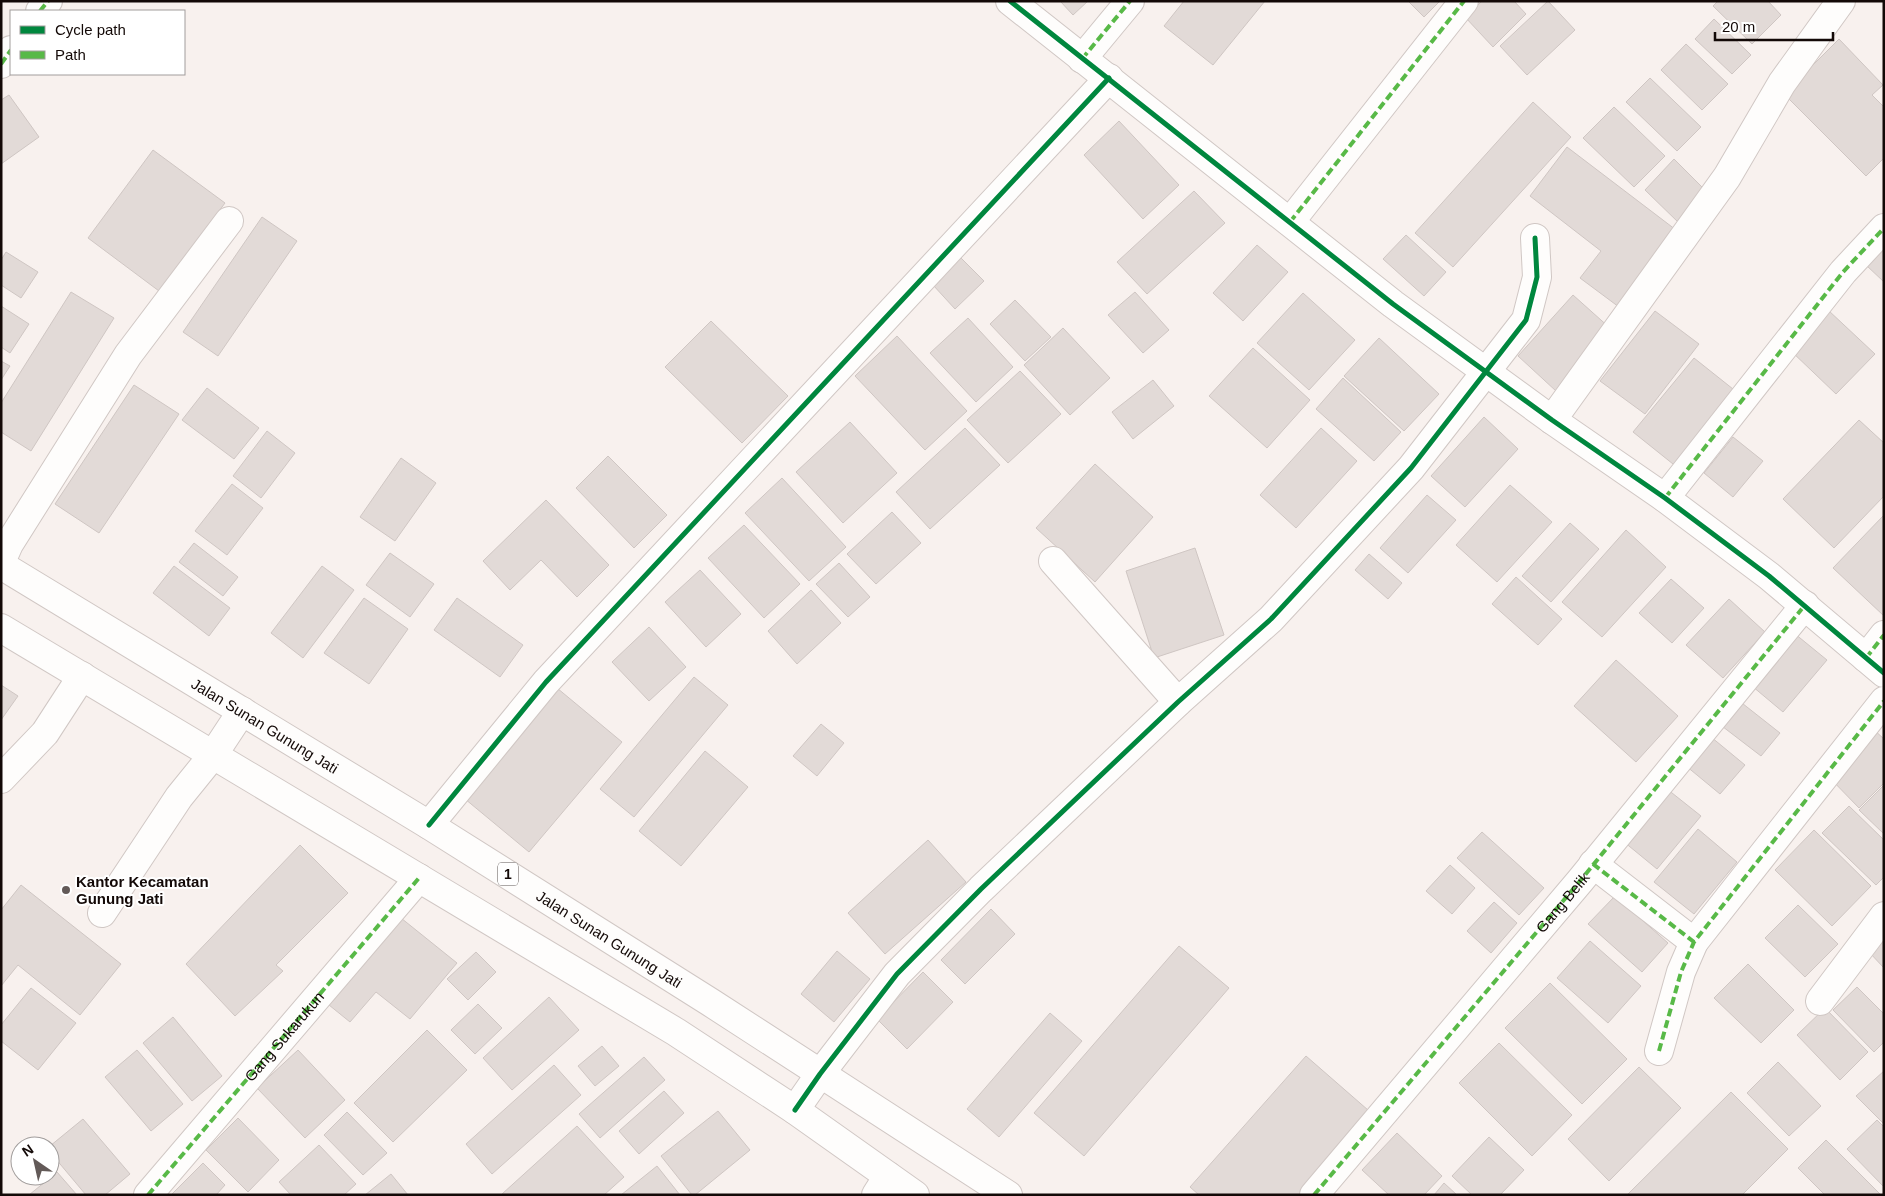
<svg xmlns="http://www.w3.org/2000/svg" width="1885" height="1196" viewBox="0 0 1885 1196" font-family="Helvetica,sans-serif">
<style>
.building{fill:#e2dad7;stroke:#cfc6c3}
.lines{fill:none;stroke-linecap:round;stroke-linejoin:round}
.minor-casing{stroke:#d0c7c4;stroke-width:30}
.highway-casing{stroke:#d0c7c4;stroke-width:30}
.minor{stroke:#fefdfc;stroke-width:28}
.highway{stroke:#fefdfc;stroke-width:28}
.quiet{stroke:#58b947;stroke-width:4;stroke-dasharray:8 4;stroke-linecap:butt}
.cycleway-casing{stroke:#fff;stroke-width:8}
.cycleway{stroke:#00873e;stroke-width:5}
.poi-dot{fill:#635a58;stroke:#fff;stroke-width:2}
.labels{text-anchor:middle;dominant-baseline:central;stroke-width:4;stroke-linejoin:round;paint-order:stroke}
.shield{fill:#fff;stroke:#5a5351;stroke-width:1}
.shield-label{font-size:14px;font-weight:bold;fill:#130907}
.street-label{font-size:15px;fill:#130907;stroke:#fff}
.poi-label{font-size:15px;font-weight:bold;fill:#130907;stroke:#fff;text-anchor:start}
</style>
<rect width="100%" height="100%" fill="#f8f1ee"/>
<g class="building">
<path d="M1060,1h28l-15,14z"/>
<path d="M1184,1h81l-52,64 -49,-39z"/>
<path d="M1408,1h32l-16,16z"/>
<path d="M1482,1h32l12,13 -33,33 -28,-30z"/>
<path d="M1548,1l27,29 -48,45 -27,-29z"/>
<path d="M1718,1h50l13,14 -29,29 -39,-38z"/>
<path d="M1714,19l37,36 -19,19 -37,-35z"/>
<path d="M1839,39l44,46 -11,10 12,12v51l-18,18 -82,-82z"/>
<path d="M1686,44l42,40 -26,26 -41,-40z"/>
<path d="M1650,78l51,49 -24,24 -51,-49z"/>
<path d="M9,95l30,42 -38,27v-64z"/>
<path d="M1533,102l38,35 -118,130 -38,-34z"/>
<path d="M1614,107l51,49 -31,31 -51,-49z"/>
<path d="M1119,121l60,64 -36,34 -59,-64z"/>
<path d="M1567,147l113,86 -57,77 -43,-32 21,-27 -71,-55z"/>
<path d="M153,150l72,53 -66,88 -71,-53z"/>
<path d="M1674,159l34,34 -29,30 -34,-33z"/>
<path d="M1194,191l31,32 -78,71 -30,-32z"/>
<path d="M262,217l35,24 -79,115 -35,-24z"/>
<path d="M1406,235l40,37 -22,24 -41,-37z"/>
<path d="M1257,245l31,27 -45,49 -30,-28z"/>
<path d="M1884,246v36l-18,-17z"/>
<path d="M6,252l32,20 -17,26 -20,-13v-25z"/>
<path d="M961,258l23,23 -29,28 -22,-24z"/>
<path d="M71,292l43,26 -83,133 -30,-19v-29z"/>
<path d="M1135,292l34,38 -26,23 -35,-38z"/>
<path d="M1303,293l52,47 -46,50 -52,-47z"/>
<path d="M1573,295l38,34 -55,62 -38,-35z"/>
<path d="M1015,300l36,37 -26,24 -35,-37z"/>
<path d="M1,306l28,18 -19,29 -9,-6z"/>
<path d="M1828,310l47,44 -39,40 -46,-44z"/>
<path d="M1655,311l44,33 -54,70 -45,-33z"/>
<path d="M968,318l45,49 -37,35 -46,-49z"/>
<path d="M711,321l77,75 -46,47 -77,-76z"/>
<path d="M1063,328l47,50 -40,37 -46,-50z"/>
<path d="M897,336l70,75 -42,39 -70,-74z"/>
<path d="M1379,338l60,56 -35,37 -60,-55z"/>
<path d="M1253,348l57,52 -43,48 -58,-52z"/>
<path d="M1694,358l44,35 -60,75 -45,-36z"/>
<path d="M1,361l9,5 -9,14z"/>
<path d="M1020,371l41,43 -53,49 -41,-43z"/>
<path d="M1343,378l58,54 -27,29 -58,-52z"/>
<path d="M1153,380l21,26 -41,33 -21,-27z"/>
<path d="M134,385l45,29 -80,119 -44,-29z"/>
<path d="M207,388l52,40 -25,31 -52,-39z"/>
<path d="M1484,417l34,32 -53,58 -34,-31z"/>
<path d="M1859,420l25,23v53l-50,52 -51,-49z"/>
<path d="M850,422l47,51 -54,50 -47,-51z"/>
<path d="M965,428l35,37 -70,64 -34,-37z"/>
<path d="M1321,428l36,33 -61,67 -36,-33z"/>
<path d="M267,431l28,22 -34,45 -28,-22z"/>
<path d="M1733,437l30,24 -30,36 -29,-24z"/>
<path d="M608,456l59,59 -33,33 -58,-60z"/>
<path d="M401,458l35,25 -41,58 -35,-24z"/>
<path d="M1095,464l58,53 -58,65 -59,-54z"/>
<path d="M782,478l64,69 -37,34 -64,-68z"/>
<path d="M232,484l31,24 -36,47 -32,-24z"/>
<path d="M1510,485l42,37 -55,60 -41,-37z"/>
<path d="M1427,495l29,25 -48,53 -28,-25z"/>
<path d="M546,500l63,65 -32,32 -36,-37 -31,30 -27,-29z"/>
<path d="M892,512l29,31 -45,41 -29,-30z"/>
<path d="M1884,515v101l-51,-48z"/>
<path d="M1570,523l29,26 -48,53 -29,-26z"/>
<path d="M744,525l56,59 -36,34 -56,-60z"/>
<path d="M1626,530l40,37 -64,70 -40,-35z"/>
<path d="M194,543l44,34 -15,19 -44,-34z"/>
<path d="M1195,548l29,87 -70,23 -28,-87z"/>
<path d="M390,553l44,31 -24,33 -44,-32z"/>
<path d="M1369,554l33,29 -14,16 -33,-29z"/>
<path d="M839,563l31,34 -22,20 -32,-33z"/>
<path d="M174,566l56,42 -21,28 -56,-43z"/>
<path d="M322,566l32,24 -51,68 -32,-25z"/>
<path d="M700,570l41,44 -35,33 -41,-45z"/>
<path d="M1516,577l46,42 -24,26 -46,-41z"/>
<path d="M1671,579l33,29 -32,35 -33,-30z"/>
<path d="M811,590l30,33 -44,41 -29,-33z"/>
<path d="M364,598l44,31 -39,55 -45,-31z"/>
<path d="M457,598l66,47 -23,32 -66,-47z"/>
<path d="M1729,599l36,33 -42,46 -37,-33z"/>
<path d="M649,627l37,40 -37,34 -37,-39z"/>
<path d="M1789,629l38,31 -44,52 -37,-31z"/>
<path d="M1616,660l62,56 -42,46 -62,-56z"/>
<path d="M694,677l34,28 -94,112 -34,-28z"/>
<path d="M551,683l71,59 -93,110 -70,-58z"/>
<path d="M1,685l17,11 -17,24z"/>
<path d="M1733,696l47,37 -19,23 -47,-36z"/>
<path d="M821,724l23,19 -27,33 -24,-20z"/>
<path d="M1873,729l11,10v44l-25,25 -32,-33z"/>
<path d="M1705,732l40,33 -25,29 -40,-33z"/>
<path d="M705,751l43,36 -67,79 -42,-35z"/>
<path d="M1662,785l39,31 -44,53 -39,-32z"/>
<path d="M1884,785v49l-25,-24z"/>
<path d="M1849,806l35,34v37l-8,8 -54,-52z"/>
<path d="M1698,829l39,33 -43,52 -40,-32z"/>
<path d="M1814,830l57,56 -39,40 -57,-56z"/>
<path d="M1482,832l62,56 -25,27 -62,-57z"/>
<path d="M928,840l38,42 -81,72 -37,-41z"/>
<path d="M300,845l48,48 -72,72 7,6 -48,45 -49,-52z"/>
<path d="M1450,865l25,23 -23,26 -26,-23z"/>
<path d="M21,885l100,79 -41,51 -62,-50 -17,21v-76z"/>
<path d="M1615,896l53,47 -26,29 -54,-48z"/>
<path d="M1494,902l23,21 -26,30 -24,-22z"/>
<path d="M1798,905l40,39 -33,33 -40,-39z"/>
<path d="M991,909l24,25 -50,50 -24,-24z"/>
<path d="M401,918l56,45 -47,56 -34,-27 -26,30 -21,-17z"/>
<path d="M1884,940v28l-15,-16z"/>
<path d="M1590,941l51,45 -33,37 -51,-45z"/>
<path d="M1179,946l50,42 -145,168 -50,-43z"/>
<path d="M837,951l33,28 -36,43 -33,-28z"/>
<path d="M476,952l20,20 -28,28 -21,-21z"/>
<path d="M1748,964l46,46 -33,33 -47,-45z"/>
<path d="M923,972l30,30 -46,47 -30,-30z"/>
<path d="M1550,983l77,76 -45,45 -77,-76z"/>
<path d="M1857,987l27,27v28l-10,10 -41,-42z"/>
<path d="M31,988l45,35 -38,47 -37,-29v-16z"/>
<path d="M549,997l30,33 -67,60 -29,-32z"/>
<path d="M478,1004l24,24 -27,26 -24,-24z"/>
<path d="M1825,1008l43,44 -28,28 -43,-45z"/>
<path d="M1050,1013l32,28 -83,96 -32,-28z"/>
<path d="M173,1017l49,59 -30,25 -49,-58z"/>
<path d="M427,1030l40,40 -74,72 -39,-39z"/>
<path d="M1499,1043l73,72 -40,41 -73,-73z"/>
<path d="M602,1046l17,20 -24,20 -17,-20z"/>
<path d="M137,1050l46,54 -32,27 -46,-54z"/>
<path d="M298,1050l47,50 -40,38 -48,-50z"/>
<path d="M1306,1056l70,61 -68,78h-109l-9,-8z"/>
<path d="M644,1057l21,23 -65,58 -21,-24z"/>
<path d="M1778,1062l43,44 -32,30 -42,-43z"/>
<path d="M554,1065l27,30 -89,79 -26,-30z"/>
<path d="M1639,1067l42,41 -72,73 -41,-42z"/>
<path d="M1884,1071v53l-28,-28z"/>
<path d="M664,1091l20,22 -45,41 -20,-23z"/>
<path d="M1731,1092l57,57 -46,46h-115z"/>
<path d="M718,1111l32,39 -55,45h-3l-31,-39z"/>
<path d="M347,1112l40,41 -24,22 -39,-40z"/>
<path d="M238,1118l41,42 -31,32 -42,-42z"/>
<path d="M83,1119l47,55 -25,21h-19l-36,-43v-6z"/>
<path d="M1877,1120l7,7v60l-37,-38z"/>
<path d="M577,1126l47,51 -20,18 -102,-1z"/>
<path d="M1397,1133l45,43 -18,19h-35l-27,-25z"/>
<path d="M1489,1137l35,33 -24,25h-28l-20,-19z"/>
<path d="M1826,1140l55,55h-56l-27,-27z"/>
<path d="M319,1145l37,39 -12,11h-53l-12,-13z"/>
<path d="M203,1163l22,22 -9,10h-45z"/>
<path d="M657,1166l23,29h-59z"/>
<path d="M57,1172l20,23h-48z"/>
<path d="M391,1174l17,21h-43z"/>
<path d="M1444,1183l13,12h-23z"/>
</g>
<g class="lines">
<defs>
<g id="minor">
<path d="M1010,1l383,303 159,116 113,78 104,78 115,97"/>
<path d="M40,11l8,-10"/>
<path d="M1082,59l48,-58"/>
<path d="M1,64l10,-14"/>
<path d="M1290,222l174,-221"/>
<path d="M1552,420l175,-243 55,-94 59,-82"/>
<path d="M1665,498l178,-226 41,-44"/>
<path d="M1053,561l125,141"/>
<path d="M1,562l8,-18 119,-189 101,-134"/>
<path d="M1866,658l18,-23"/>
<path d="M1,779l44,-46 37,-57"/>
<path d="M429,825l117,-143 563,-604"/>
<path d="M1593,864l101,78"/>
<path d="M102,913l77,-116 34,-42 29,-44"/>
<path d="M1820,1001l64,-85"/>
<path d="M1659,1051l22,-79 13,-30 190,-241"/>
<path d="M795,1110l25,-36 77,-100 84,-85 197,-187 93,-83 140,-151 115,-148 11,-43 -2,-39"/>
<path d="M148,1195l271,-317"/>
<path d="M876,1195l12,-19"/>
<path d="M1314,1195l266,-314 225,-276"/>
</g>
<g id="highway">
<path id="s1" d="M1,565l428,260 281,177 298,193"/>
<path d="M1,628l675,404 119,78 120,85"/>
</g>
</defs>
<use href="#minor" class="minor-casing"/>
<use href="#highway" class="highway-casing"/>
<use href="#minor" class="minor"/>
<use href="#highway" class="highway"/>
<g class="quiet">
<path d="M40,11l8,-10"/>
<path d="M1082,59l48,-58"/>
<path d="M1,64l10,-14"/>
<path d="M1290,222l174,-221"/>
<path d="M1665,498l178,-226 41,-44"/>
<path d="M1866,658l18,-23"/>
<path d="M1593,864l101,78"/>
<path d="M1659,1051l22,-79 13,-30 190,-241"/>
<path id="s2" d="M148,1195l271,-317"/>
<path id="s3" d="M1314,1195l266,-314 225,-276"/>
</g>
<defs>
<g id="cycleway">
<path d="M1010,1l383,303 159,116 113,78 104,78 115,97"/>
<path d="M429,825l117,-143 563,-604"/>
<path d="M795,1110l25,-36 77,-100 84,-85 197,-187 93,-83 140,-151 115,-148 11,-43 -2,-39"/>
</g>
</defs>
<use href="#cycleway" class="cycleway-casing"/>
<use href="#cycleway" class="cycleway"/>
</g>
<circle class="poi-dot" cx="66" cy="890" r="5"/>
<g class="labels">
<rect class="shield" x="498" y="862.5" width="20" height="23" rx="4"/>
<g class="shield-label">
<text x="508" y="874">1</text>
</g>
<g class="street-label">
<text stroke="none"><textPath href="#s1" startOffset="309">Jalan Sunan Gunung Jati</textPath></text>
<text stroke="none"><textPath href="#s3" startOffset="384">Gang Belik</textPath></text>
<text stroke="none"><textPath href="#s1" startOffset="714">Jalan Sunan Gunung Jati</textPath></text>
<text stroke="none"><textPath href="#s2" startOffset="209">Gang Sukarukun</textPath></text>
</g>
<g class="poi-label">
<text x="76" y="881">Kantor Kecamatan<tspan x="76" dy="17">Gunung Jati</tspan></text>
</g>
</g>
<rect width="1885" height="1196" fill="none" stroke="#130907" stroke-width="5"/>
<rect x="10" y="10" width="175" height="65" fill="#ffffff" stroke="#a19d9c"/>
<rect x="20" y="26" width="25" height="8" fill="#00873e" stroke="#a19d9c"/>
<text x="55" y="35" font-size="15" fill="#130907">Cycle path</text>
<rect x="20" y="51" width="25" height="8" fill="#58b947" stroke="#a19d9c"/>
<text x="55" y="60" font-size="15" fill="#130907">Path</text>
<g transform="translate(35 1161) rotate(326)"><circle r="24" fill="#ffffff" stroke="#a19d9c"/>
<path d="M0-4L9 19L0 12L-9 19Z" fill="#635a58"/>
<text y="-8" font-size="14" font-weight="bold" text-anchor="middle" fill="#130907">N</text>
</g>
<path d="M1715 32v8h118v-8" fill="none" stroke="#130907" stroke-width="2.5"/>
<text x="1722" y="32" font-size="15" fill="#130907" stroke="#ffffff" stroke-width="4" paint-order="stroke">20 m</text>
</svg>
